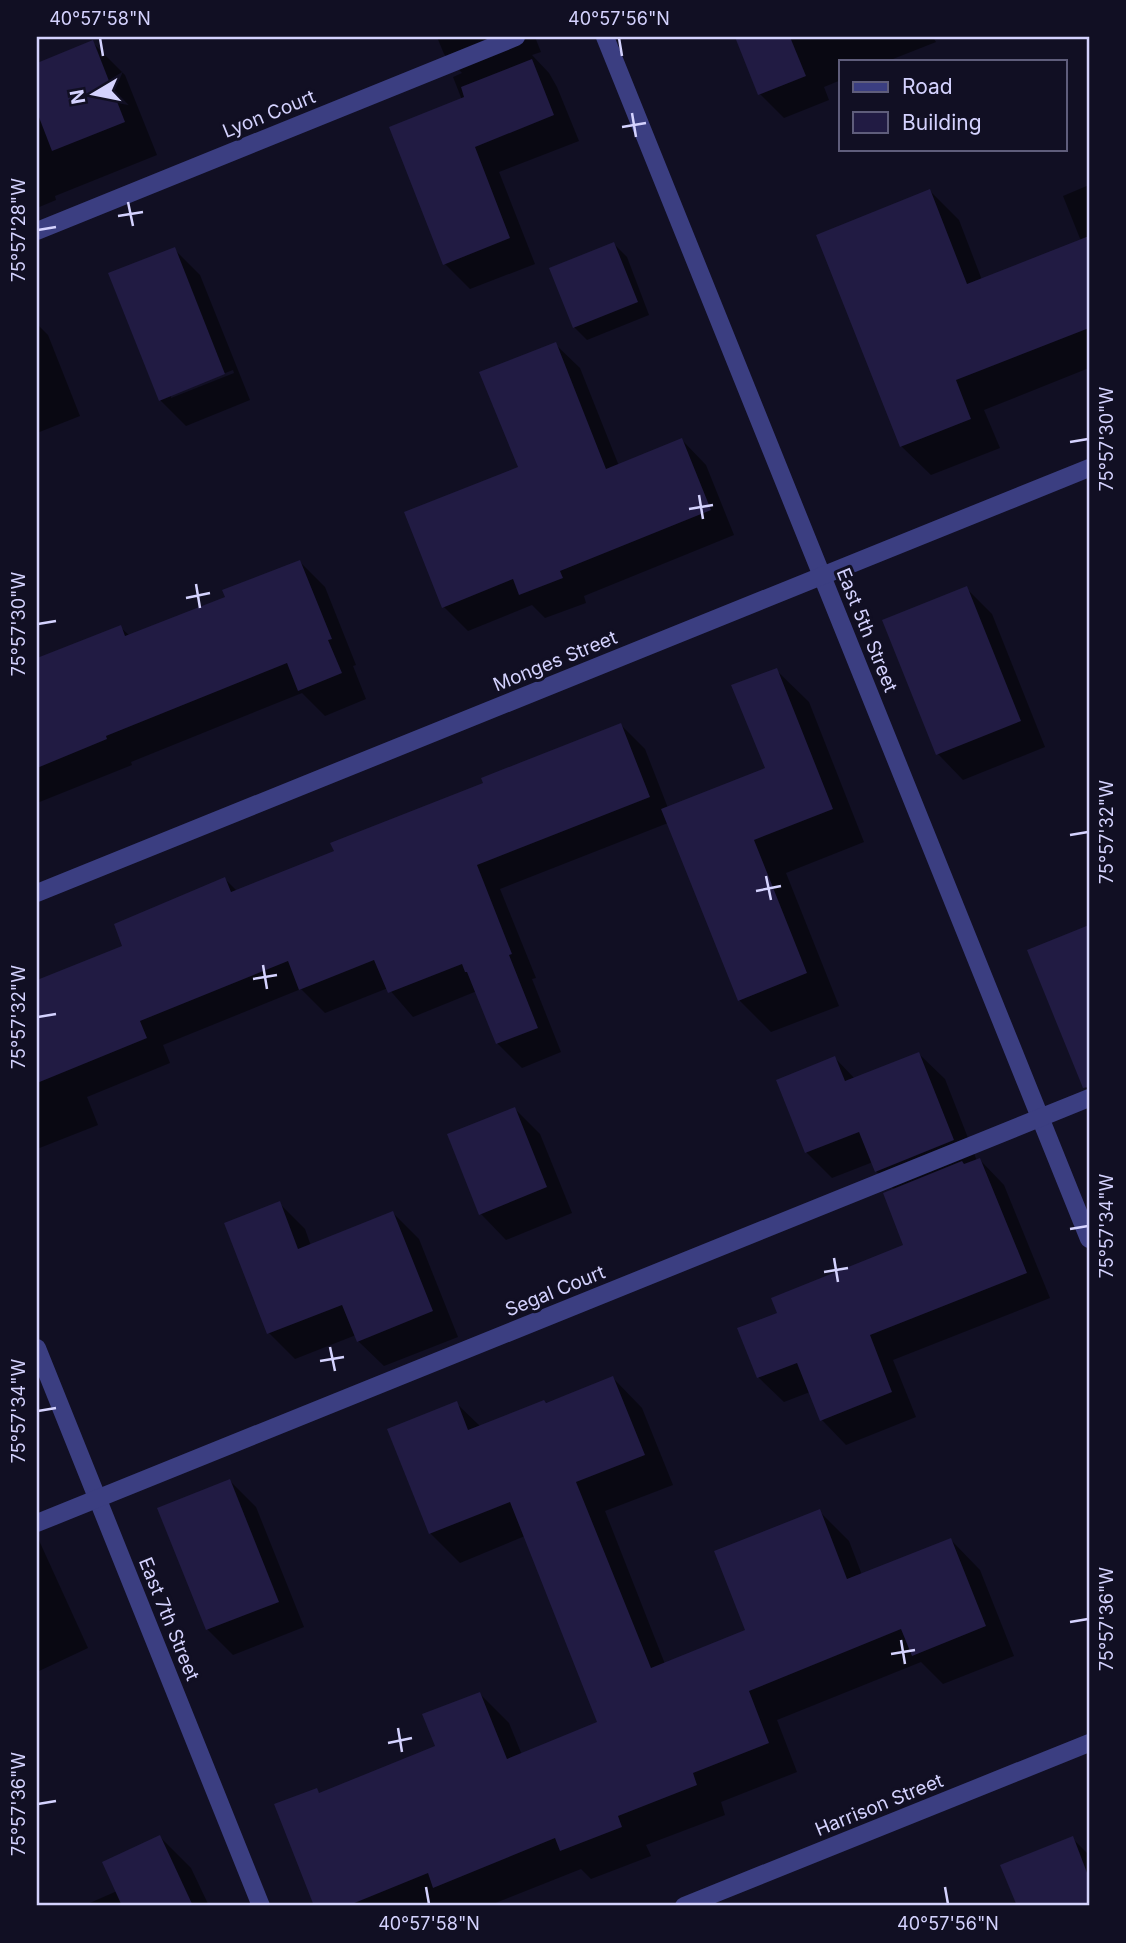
<svg xmlns="http://www.w3.org/2000/svg" width="1126" height="1943" viewBox="0 0 1126 1943" font-family="Inter,sans-serif">
<style>
.shadow{fill:#0007;fill-rule:evenodd}
.building{fill:#211b43}
.lines{fill:none;stroke-linecap:round;stroke-linejoin:round}
.minor{stroke:#3b3e81;stroke-width:18}
.ticks{fill:none;stroke:#d4d2fe;stroke-width:2.5}
.labels{text-anchor:middle;dominant-baseline:central;stroke-width:6;stroke-linejoin:round;paint-order:stroke}
.street-label{font-size:19px;fill:#d4d2fe;stroke:#110f23}
.neatline{fill:none;stroke:#d4d2fe;stroke-width:2.5}
.ticks-label{font-size:18px;text-anchor:middle;fill:#d4d2fe}
</style>
<rect width="100%" height="100%" fill="#110f23"/>
<g class="shadow">
<path d="M437,37h98l6,15 -9,3 17,18 8,14 22,54 -80,31 36,92 -65,25 -25,-25 17,-164 -9,-23 9,-4 -18,-19z"/>
<path d="M737,37h196l3,5 -48,19h-47v19l-17,7 5,13 -45,18 -24,-24z"/>
<path d="M92,42l33,33 32,80 -102,41 1,4 -19,8v-144z"/>
<path d="M1089,185v183l-105,42 16,38 -69,27 -30,-29 29,-255 29,29 23,60 99,-39 -18,-45z"/>
<path d="M614,244l13,13 22,58 -62,25 -13,-13z"/>
<path d="M174,249l26,26 50,125 -64,26 -26,-26zM233,370l1,3 -63,25v-4z"/>
<path d="M37,324l11,11 32,81 -43,17z"/>
<path d="M555,344l25,24 39,98 63,-26 24,25 28,70 -150,61 2,7 -41,15 -13,-13 -64,26 -24,-24 76,-139z"/>
<path d="M300,562l25,25 31,78 -3,1 13,33 -41,17 -23,-23 -171,69 1,3 -95,38v-144l83,-32 10,9 97,-38z"/>
<path d="M967,589l25,25 53,133 -82,33 -25,-26z"/>
<path d="M776,670l33,32 55,140 -78,31 53,133 -68,26 -32,-32 -71,-177 -168,66 36,89 -4,1 29,73 -39,16 -25,-25 -20,-52 -64,26 -25,-29 -63,25 -24,-24 -138,56 7,18 -83,34 11,28 -61,24v-146l16,-7 172,-117 12,12 99,-39 285,-127 24,24 23,59 99,-39z"/>
<path d="M1089,927v165l-5,-5 -54,-136z"/>
<path d="M919,1054l26,25 32,82 3,-1 24,25 46,113 -157,62 23,57 -70,28 -24,-25 -12,-28 -26,10 -25,-24 -19,-49 39,-16 127,-67 -11,-56 -19,-19 -3,-9 -41,16 -26,-26 29,-94 20,21z"/>
<path d="M515,1109l25,25 32,79 -66,27 -25,-26z"/>
<path d="M279,1203l26,26 6,17 82,-33 26,26 39,98 -74,29 -26,-25 -2,-6 -61,24 -26,-26z"/>
<path d="M613,1378l29,30 31,77 -68,26 60,153 82,-33 72,-120 30,30 13,34 89,-35 29,30 34,86 -71,28 -22,-22 -144,58 20,52 -76,30 4,13 -79,30 5,11 -60,23 -10,-10 -93,37h-34l-2,-2 -5,2h-131l-40,-101 40,-15 4,4 117,-47 43,-53 29,29 13,32 77,-32 -74,-187 -65,27 -30,-30 26,-130 25,24z"/>
<path d="M230,1481l26,26 48,120 -71,28 -26,-26z"/>
<path d="M37,1536l51,112 -51,24z"/>
<path d="M160,1837l31,31 18,38h-126l34,-15z"/>
<path d="M1072,1838l17,17v51h-71l-16,-40z"/>
</g>
<g class="building">
<path d="M735,37h55l16,39 -48,19z"/>
<path d="M93,40l32,82 -73,29 -15,-39v-49z"/>
<path d="M532,59l22,56 -79,32 35,91 -67,27 -54,-138 75,-30 -3,-10z"/>
<path d="M930,189l37,95 122,-48v92l-133,52 15,39 -71,28 -84,-212z"/>
<path d="M614,242l24,60 -65,26 -24,-60z"/>
<path d="M175,247l50,127 -66,27 -51,-128z"/>
<path d="M556,342l50,127 76,-31 29,72 -151,61 3,7 -44,17 -6,-16 -71,29 -38,-96 114,-45 -39,-95z"/>
<path d="M300,560l32,79 -4,1 14,33 -44,18 -11,-28 -181,73 1,3 -70,29v-110l84,-33 4,11 100,-39 -3,-7z"/>
<path d="M967,586l54,135 -85,34 -54,-135z"/>
<path d="M777,668l56,141 -79,31 53,133 -69,28 -77,-192 104,-41 -34,-83z"/>
<path d="M621,723l29,74 -173,68 35,89 -3,1 29,73 -42,16 -29,-72h-2l-3,-8 -74,29 -14,-33 -75,30 -11,-29 -148,60 7,17 -110,45v-103l85,-34 -8,-22 111,-47 6,15 103,-41 -4,-8 153,-60 -2,-5z"/>
<path d="M1089,925v162l-6,1 -56,-138z"/>
<path d="M919,1052l35,88 -79,32 -16,-40 -54,21 -29,-73 59,-24 10,25z"/>
<path d="M515,1107l32,80 -68,28 -32,-81z"/>
<path d="M980,1158l47,115 -157,62 22,57 -72,29 -23,-58 -40,15 -20,-50 40,-15 -6,-15 132,-53 -20,-52 79,-32 2,3z"/>
<path d="M280,1201l18,48 95,-38 40,100 -76,31 -15,-37 -75,29 -43,-111z"/>
<path d="M613,1376l32,79 -69,27 75,186 94,-38 -31,-79 106,-42 27,70 104,-41 35,88 -74,30 -11,-27 -152,62 20,52 -76,30 4,12 -79,31 4,11 -62,24 -5,-13 -122,50 -5,-15 -81,33h-33l-40,-102 43,-16 2,5 116,-47 -13,-32 58,-22 27,67 90,-37 -87,-220 -81,32 -42,-105 70,-28 11,29 76,-30 2,3z"/>
<path d="M230,1479l49,123 -73,28 -49,-122z"/>
<path d="M160,1835l33,71h-71l-20,-44z"/>
<path d="M1073,1836l16,42v28h-72l-17,-41z"/>
</g>
<g class="lines">
<g class="minor">
<path d="M605,37l484,1202"/>
<path d="M37,231l479,-194"/>
<path d="M37,893l1052,-425"/>
<path d="M37,1348l224,558"/>
<path d="M37,1523l1052,-425"/>
<path d="M684,1906l405,-163"/>
</g>
</g>
<path class="ticks" d="M100,38l3,18M619,38l3,18M632,113l4,24M622,127l24,-4M128,202l5,24M118,216l25,-4M38,230l18,-3M1070,442l18,-3M699,495l4,24M689,509l24,-4M196,584l4,24M186,598l24,-5M38,624l18,-3M1070,835l18,-3M766,876l5,24M756,891l25,-5M263,965l4,24M253,979l24,-4M38,1017l18,-3M1070,1229l18,-3M834,1258l4,24M824,1272l24,-4M330,1347l5,24M320,1361l24,-4M38,1411l18,-3M1070,1622l18,-3M901,1640l4,24M891,1654l24,-4M398,1728l4,24M388,1743l24,-5M38,1804l18,-3M426,1887l3,17M945,1887l3,17"/>
<g class="labels">
<g class="street-label">
<text transform="translate(269 114) rotate(-22)">Lyon Court</text>
<text transform="translate(867 630) rotate(68)">East 5th Street</text>
<text transform="translate(555 661) rotate(-22)">Monges Street</text>
<text transform="translate(555 1291) rotate(-22)">Segal Court</text>
<text transform="translate(169 1619) rotate(68)">East 7th Street</text>
<text transform="translate(879 1805) rotate(-22)">Harrison Street</text>
</g>
</g>
<rect width="1126" height="1943" fill="none" stroke="#110f23" stroke-width="77"/>
<rect x="839" y="60" width="228" height="91" fill="#110f23" stroke="#5f5d7b" stroke-width="2"/>
<rect x="853" y="82" width="35" height="10" fill="#3b3e81" stroke="#5f5d7b" stroke-width="2"/>
<text x="902" y="94" font-size="21" fill="#d4d2fe">Road</text>
<rect x="853" y="112" width="35" height="21" fill="#211b43" stroke="#5f5d7b" stroke-width="2"/>
<text x="902" y="130" font-size="21" fill="#d4d2fe">Building</text>
<g transform="translate(94 94) rotate(260)" stroke="#110f23" stroke-width="5" paint-order="stroke">
<path d="M0-5L12 26L0 18L-12 26Z" fill="#d4d2fe"/>
<text y="-10" font-size="19" font-weight="bold" text-anchor="middle" fill="#d4d2fe">N</text>
</g>
<rect x="38" y="38" width="1050" height="1866" class="neatline"/>
<g class="ticks-label">
<text x="100" y="25">40°57'58"N</text>
<text x="619" y="25">40°57'56"N</text>
<text transform="translate(19 230) rotate(-90)" y="6">75°57'28"W</text>
<text transform="translate(1107 439) rotate(-90)" y="6">75°57'30"W</text>
<text transform="translate(19 624) rotate(-90)" y="6">75°57'30"W</text>
<text transform="translate(1107 832) rotate(-90)" y="6">75°57'32"W</text>
<text transform="translate(19 1017) rotate(-90)" y="6">75°57'32"W</text>
<text transform="translate(1107 1226) rotate(-90)" y="6">75°57'34"W</text>
<text transform="translate(19 1411) rotate(-90)" y="6">75°57'34"W</text>
<text transform="translate(1107 1619) rotate(-90)" y="6">75°57'36"W</text>
<text transform="translate(19 1804) rotate(-90)" y="6">75°57'36"W</text>
<text x="429" y="1930">40°57'58"N</text>
<text x="948" y="1930">40°57'56"N</text>
</g>
</svg>
